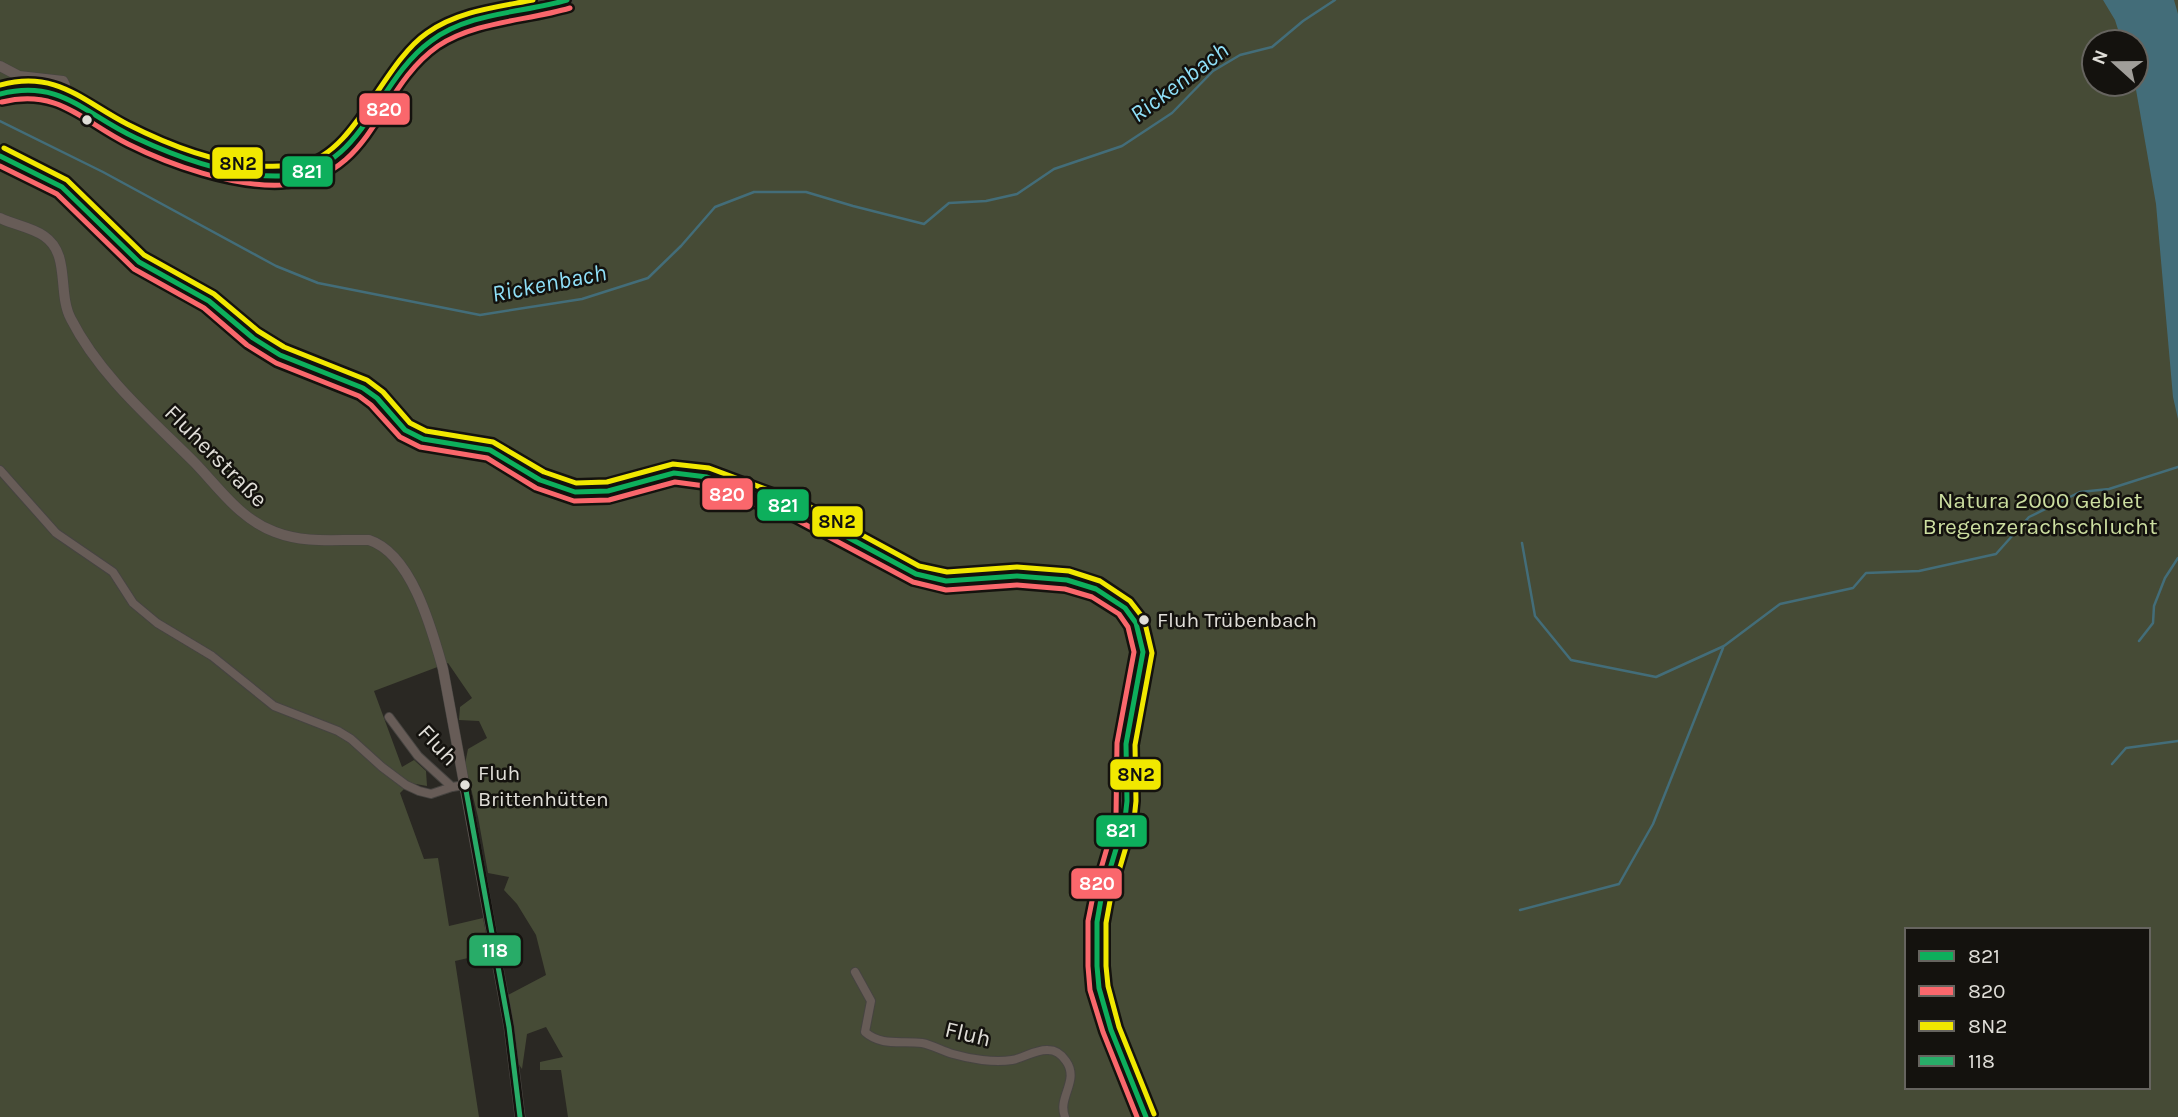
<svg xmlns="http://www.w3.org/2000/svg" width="2178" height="1117" viewBox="0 0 2178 1117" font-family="Karla,sans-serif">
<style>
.green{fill:#464b36;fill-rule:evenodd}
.water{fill:#436d79}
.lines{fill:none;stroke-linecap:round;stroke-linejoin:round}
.stream{stroke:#436d79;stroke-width:2.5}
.secondary-tunnel{stroke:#45433e;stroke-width:10;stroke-dasharray:10 5;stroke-linecap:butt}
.minor-casing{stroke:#464441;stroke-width:10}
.tertiary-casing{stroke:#464441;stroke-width:11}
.secondary-casing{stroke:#464441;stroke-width:12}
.minor{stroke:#675c57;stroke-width:8}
.tertiary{stroke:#675c57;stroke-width:10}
.secondary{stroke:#6a5e58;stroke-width:10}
.bus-1-casing{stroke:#14120e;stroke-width:10}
.bus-2-casing{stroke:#14120e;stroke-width:10}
.bus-3-casing{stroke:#14120e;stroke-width:10}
.bus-4-casing{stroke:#14120e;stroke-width:10}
.bus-1{stroke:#0daf5c;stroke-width:5}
.bus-2{stroke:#fa676c;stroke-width:5}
.bus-3{stroke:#f1e800;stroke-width:5}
.bus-4{stroke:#28ac68;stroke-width:5}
.bus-dot{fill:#e0ded8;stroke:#14120e;stroke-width:2.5}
.labels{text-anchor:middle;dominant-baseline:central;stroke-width:5;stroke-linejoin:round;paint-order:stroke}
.bus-label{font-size:21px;fill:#e0ded8;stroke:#14120e;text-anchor:start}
.street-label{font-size:23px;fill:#e0ded8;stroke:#14120e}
.park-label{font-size:23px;fill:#ccdea0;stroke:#14120e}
.water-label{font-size:24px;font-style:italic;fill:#8fdff7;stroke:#14120e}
.line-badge{stroke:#14120e;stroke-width:2.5}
.badge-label{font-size:19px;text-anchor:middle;font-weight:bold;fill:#fff}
.pale-badge-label{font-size:19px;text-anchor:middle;font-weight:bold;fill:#111}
</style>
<rect width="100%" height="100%" fill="#2a2823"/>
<path class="green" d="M0,0h2178v1117h-1610l-7,-47h-21v-8l23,-5 -17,-30 -19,7 -5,35 -6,-9 -8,-65 38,-20 -10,-40 -19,-31 -13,-14 5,-13 -21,-4 -10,-56 -13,-53 3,-15 19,-11 -8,-17 -20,-1 1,-13 12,-9 -24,-35 -74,28 28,76 12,-7 12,11 1,15 -17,-3 -10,10 24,66 14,-1 11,68 34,-8 7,35 -35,8 24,156h-479zM2094,42h42v42h-42zM1907,930h241v157h-241z"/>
<path class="water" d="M2103,0h71l4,14v405l-5,-22 -17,-193 -21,-120 1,-42h-14l-7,-22z"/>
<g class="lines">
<g class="stream">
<path d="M2093,86l7,-2"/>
<path d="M0,121l103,51 173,94 42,17 162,32 102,-16 66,-21 33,-32 34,-39 39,-15h52l47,14 71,18 25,-21 37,-2 31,-7 37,-25 68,-23 50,-33 41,-42 27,-16 32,-8 31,-26 32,-21"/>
<path d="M1522,543l13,73 36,44 85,17 68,-31 56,-42 73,-16 13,-15 53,-2 77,-17 33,-37 51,-25 29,-3 69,-22"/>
<path d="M2139,641l14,-18 1,-17 11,-28 13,-20"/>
<path d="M2112,764l14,-16 52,-7"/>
<path d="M1520,910l99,-26 34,-60 70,-176"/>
</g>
<g class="secondary-tunnel">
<path d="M355,140c43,-70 61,-110 149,-125"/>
<path d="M390,412c28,32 43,30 83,34"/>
</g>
<defs>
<g id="minor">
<path d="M0,470l56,63 57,39 20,31 24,20 55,33 62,50 64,25 13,8 31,28 24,18 13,6 12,3 21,-7"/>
<path d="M389,717l29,39 34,31 13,-2"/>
<path d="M855,972l16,29 -6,31c17,15 37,8 57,11 11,2 20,8 31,11 17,5 41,9 59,6 12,-2 24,-11 36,-10 8,0 14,5 18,11 14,20 -9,36 -1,56"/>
</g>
<g id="tertiary">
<path d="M0,66l19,10 44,5 2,4 -3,10"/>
<path d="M0,218c14,7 31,9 44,18 27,18 13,57 27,83 29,57 80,100 124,144 25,26 45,56 80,69 31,12 62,7 94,8 43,14 63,90 74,129l66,358 11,90"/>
</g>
<g id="secondary">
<path d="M504,15l63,-15"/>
<path d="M0,94c51,-20 90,21 131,42 21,11 44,17 66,23 59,18 110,31 158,-19"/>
<path d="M0,156l62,31 77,75 70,39 44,37 27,17 83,33 14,10 13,14"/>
<path d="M473,446c38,9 63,39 100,45 32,6 59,-11 90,-17 18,-3 37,1 54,6 39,12 78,28 114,47 30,16 65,43 98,51 26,7 53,-1 79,-2 50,-2 134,11 135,76 0,28 -13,56 -16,84 -4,27 2,53 -1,80 -4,28 -19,54 -25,82 -17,82 14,146 45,219"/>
</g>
</defs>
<use href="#minor" class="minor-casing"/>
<use href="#tertiary" class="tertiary-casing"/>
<use href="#secondary" class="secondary-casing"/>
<use href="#minor" class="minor"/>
<use href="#tertiary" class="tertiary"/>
<use href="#secondary" class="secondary"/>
<defs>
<g id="bus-1">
<path d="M0,94c61,-16 85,21 136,44 43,20 95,39 143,38 85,-2 94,-93 152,-135 38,-29 92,-28 136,-41"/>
<path d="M0,156l62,31 77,75 70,39 44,37 27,17 83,33 14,10 28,32 18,9 67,11 50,30 35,12 33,-1 66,-18 33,4 92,34 117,63 30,7 71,-5 50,4 29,9 29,19 11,15 7,29 -17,92 1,57 -2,18 -24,80 -4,23v44l2,22 12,42 35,87"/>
</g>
<g id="bus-2">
<path d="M2,102c56,-14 80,19 126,42 42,21 105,43 153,41 94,-6 94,-95 157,-139 38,-25 89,-25 132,-38"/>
<path d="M0,166l57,28 77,75 70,39 43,37 29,18 83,33 12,9 29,32 20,10 67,11 49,30 38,13 35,-1 66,-18 30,4 90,33 118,63 33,8 71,-5 48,4 27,8 27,17 9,13 6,25 -17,91 -1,74 -23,79 -5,25v45l2,24 13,42 34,85"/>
</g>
<g id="bus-3">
<path d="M0,85c56,-15 81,15 127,39 51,26 116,50 174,40 54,-9 81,-100 126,-131 31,-22 70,-26 106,-33"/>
<path d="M4,148l63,32 77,75 70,39 44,37 26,16 83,33 16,12 27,31 16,8 67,11 51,30 32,11 31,-1 66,-18 36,4 94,35 116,63 28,6 70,-5 52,4 31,10 30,20 14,18 8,34 -17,92 1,56 -2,19 -24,81 -4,22v43l2,20 11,41 35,87"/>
</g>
<path id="bus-4" d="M465,785l44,242 11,90"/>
</defs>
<use href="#bus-1" class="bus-1-casing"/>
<use href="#bus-2" class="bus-2-casing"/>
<use href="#bus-3" class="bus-3-casing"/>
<use href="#bus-4" class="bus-4-casing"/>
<use href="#bus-1" class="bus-1"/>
<use href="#bus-2" class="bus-2"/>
<use href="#bus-3" class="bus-3"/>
<use href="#bus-4" class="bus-4"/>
</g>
<g class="bus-dot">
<circle cx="87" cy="120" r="6"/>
<circle cx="1144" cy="620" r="6"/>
<circle cx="465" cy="785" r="6"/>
</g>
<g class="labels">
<g class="bus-label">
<text x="1157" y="620">Fluh Trübenbach</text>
<text x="478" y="773">Fluh<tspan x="478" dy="26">Brittenhütten</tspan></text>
</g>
<g class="street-label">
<text transform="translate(216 456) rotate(45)">Fluherstraße</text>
<text transform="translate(438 745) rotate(47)">Fluh</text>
<text transform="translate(968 1034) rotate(13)">Fluh</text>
</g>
<g class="park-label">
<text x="2040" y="500">Natura 2000 Gebiet<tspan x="2040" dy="26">Bregenzerachschlucht</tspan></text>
</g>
<g class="water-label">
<text transform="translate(1179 82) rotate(-37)">Rickenbach</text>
<text transform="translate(549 283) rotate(-11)">Rickenbach</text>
</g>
</g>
<g class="line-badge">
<rect x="358" y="92" width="53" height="34" rx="7" fill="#fa676c"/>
<rect x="211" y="146" width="53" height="34" rx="7" fill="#f1e800"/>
<rect x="281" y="155" width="53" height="33" rx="7" fill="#0daf5c"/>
<rect x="701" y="477" width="53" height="34" rx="7" fill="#fa676c"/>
<rect x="756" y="488" width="54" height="34" rx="7" fill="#0daf5c"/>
<rect x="811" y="505" width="53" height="33" rx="7" fill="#f1e800"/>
<rect x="1109" y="758" width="53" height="33" rx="7" fill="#f1e800"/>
<rect x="1095" y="814" width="53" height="34" rx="7" fill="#0daf5c"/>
<rect x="1070" y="867" width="53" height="33" rx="7" fill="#fa676c"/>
<rect x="468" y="934" width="54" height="33" rx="7" fill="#28ac68"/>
</g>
<g class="badge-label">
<text x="384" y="116">820</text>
<text x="307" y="178">821</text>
<text x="727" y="501">820</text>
<text x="783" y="512">821</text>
<text x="1121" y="837">821</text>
<text x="1097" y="890">820</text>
<text x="495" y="957">118</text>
</g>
<g class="pale-badge-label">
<text x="238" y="170">8N2</text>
<text x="837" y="528">8N2</text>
<text x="1136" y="781">8N2</text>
</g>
<rect x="1905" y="928" width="245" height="161" fill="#14120e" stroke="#66645f" stroke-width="2"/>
<rect x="1919" y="951" width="35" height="10" fill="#0daf5c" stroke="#66645f" stroke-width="2"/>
<text x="1968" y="963" font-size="21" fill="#e0ded8">821</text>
<rect x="1919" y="986" width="35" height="10" fill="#fa676c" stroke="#66645f" stroke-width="2"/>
<text x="1968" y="998" font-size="21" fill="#e0ded8">820</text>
<rect x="1919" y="1021" width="35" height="10" fill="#f1e800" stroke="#66645f" stroke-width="2"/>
<text x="1968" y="1033" font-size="21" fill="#e0ded8">8N2</text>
<rect x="1919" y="1056" width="35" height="10" fill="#28ac68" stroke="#66645f" stroke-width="2"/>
<text x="1968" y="1068" font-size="21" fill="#e0ded8">118</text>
<g transform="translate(2115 63) rotate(291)"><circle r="33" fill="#14120e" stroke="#66645f" stroke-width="2"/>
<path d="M0-5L12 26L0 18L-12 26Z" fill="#a09e99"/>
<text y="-10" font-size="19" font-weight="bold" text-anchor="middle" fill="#e0ded8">N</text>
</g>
</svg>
